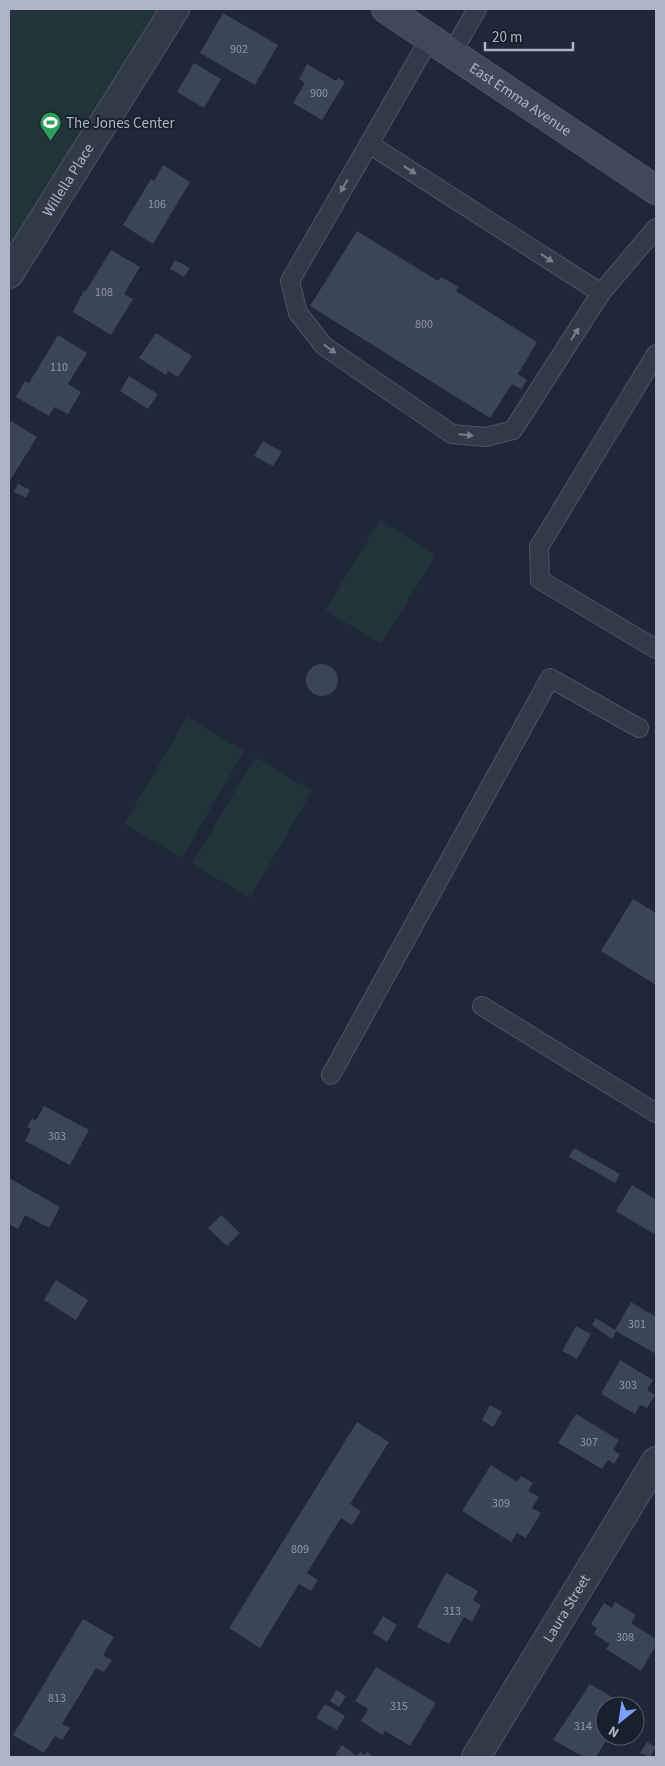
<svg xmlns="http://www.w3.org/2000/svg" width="665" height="1766" viewBox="0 0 665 1766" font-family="'Source Sans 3',sans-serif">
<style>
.green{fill:#213439}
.building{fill:#3b4558}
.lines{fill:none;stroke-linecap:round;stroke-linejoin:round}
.lane-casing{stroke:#4d5463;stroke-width:20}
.street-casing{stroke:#4d5463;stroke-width:30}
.secondary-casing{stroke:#4d5463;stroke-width:30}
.lane{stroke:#333948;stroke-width:18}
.street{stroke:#333948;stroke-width:28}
.secondary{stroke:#41485c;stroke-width:28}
.oneway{fill:#767d8d}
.labels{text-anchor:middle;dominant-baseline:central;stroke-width:4;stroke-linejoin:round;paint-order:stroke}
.number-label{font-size:12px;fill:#9098aa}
.street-label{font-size:15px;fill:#adb4c5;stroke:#191f2d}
.poi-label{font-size:15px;fill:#adb4c5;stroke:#191f2d;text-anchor:start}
</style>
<rect width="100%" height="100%" fill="#1f2738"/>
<g class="green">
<path d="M9,9h166l-166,265z"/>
<path d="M380,520l56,35 -55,89 -56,-34z"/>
<path d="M187,717l57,34 -62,107 -58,-34z"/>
<path d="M255,757l57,34 -62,107 -58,-34z"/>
</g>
<g class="building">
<path d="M223,13l55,32 -23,40 -55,-32z"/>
<path d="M194,63l27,16 -17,29 -27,-16z"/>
<path d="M307,64l29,17 2,-3 7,4 -23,38 -29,-17 12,-20 -6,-4z"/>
<path d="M163,165l27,17 -37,62 -30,-19 28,-46 3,2z"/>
<path d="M357,231l81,50 3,-4 18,10 -3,4 81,51 -19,32 9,6 -6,9 -9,-5 -22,34 -180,-112z"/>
<path d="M111,250l29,17 -16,27 9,5 -22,36 -38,-23 11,-22 2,1z"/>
<path d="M175,260l15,8 -6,9 -14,-8z"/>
<path d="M156,333l36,23 -14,21 -10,-6 -2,4 -27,-17z"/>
<path d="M58,335l29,18 -19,31 13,8 -13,22 -14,-7 -5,9 -33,-19 9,-16 4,2z"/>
<path d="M129,376l29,18 -10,15 -28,-18z"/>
<path d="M9,420l28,17 -28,45z"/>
<path d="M263,441l19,11 -9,14 -19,-10z"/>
<path d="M18,484l12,6 -4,8 -12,-6z"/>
<circle cx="322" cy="680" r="16"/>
<path d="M633,899l23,14v72l-55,-34z"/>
<path d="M44,1106l45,24 -19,35 -45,-24 6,-12 -4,-2 5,-8 4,1z"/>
<path d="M574,1148l46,26 -5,9 -46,-26z"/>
<path d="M9,1178l51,29 -11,21 -24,-13 -7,14 -9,-5z"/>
<path d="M632,1185l24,15v31l-2,3 -38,-23z"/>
<path d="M221,1215l19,18 -13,13 -19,-18z"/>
<path d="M56,1280l32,20 -12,20 -32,-20z"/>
<path d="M631,1302l25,15v37l-40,-23 -4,8 -20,-14 4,-7 19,12z"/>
<path d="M576,1326l15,8 -14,25 -15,-8z"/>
<path d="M620,1360l33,20 -6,10 8,5 -8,13 -7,-3 -5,9 -34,-20z"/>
<path d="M490,1405l12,7 -9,15 -11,-7z"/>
<path d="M576,1414l43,26 -6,10 7,4 -6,10 -6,-4 -6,9 -44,-26z"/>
<path d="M357,1422l32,20 -39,62 11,7 -9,14 -11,-7 -34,55 11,7 -7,11 -12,-7 -39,64 -31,-20z"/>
<path d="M491,1465l26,17 4,-6 12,7 -5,8 11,6 -7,11 9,5 -15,25 -9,-5 -6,9 -49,-31z"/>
<path d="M446,1573l32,18 -5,9 8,5 -9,17 -8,-5 -15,27 -32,-17z"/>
<path d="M615,1602l21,13 -5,8 25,16v6l-15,26 -35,-22 4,-5 -16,-10 3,-6 -6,-4 13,-21 8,5z"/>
<path d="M383,1616l14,9 -10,17 -14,-9z"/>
<path d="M83,1619l31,18 -11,18 9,5 -8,12 -8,-4 -34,56 8,4 -8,12 -7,-4 -11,17 -31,-18z"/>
<path d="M376,1667l60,36 -26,43 -25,-15 -3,4 -21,-14 7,-12 -13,-8z"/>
<path d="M590,1684l37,22h-22v30h4l-13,21h-12l-31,-17z"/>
<path d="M336,1690l10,6 -7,11 -9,-6z"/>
<path d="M325,1704l20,12 -8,14 -21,-12z"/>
<path d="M647,1742l9,5 -6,10 -10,-4z"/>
<path d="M342,1745l15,11 3,-4 5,3 2,-3 5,4 -38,1z"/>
</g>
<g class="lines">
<defs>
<g id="lane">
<path d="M430,38l-140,243 8,32 26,33 128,88 34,3 27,-7 88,-137 55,-65"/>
<path d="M452,53l25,-44"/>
<path d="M369,144l232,149"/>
<path d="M656,354l-117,193 1,33 116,69"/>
<path d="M482,1006l174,107"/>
<path d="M331,1075l219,-397 89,50"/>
</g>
<g id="street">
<path id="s1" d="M9,274l166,-265"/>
<path id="s2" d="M476,1757l180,-296"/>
</g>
<g id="secondary">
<path id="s3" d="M386,9l270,181"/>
</g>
</defs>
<use href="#lane" class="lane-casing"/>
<use href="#street" class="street-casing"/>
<use href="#secondary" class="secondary-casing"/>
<use href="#lane" class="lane"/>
<use href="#street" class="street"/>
<use href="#secondary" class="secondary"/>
</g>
<defs><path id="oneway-solid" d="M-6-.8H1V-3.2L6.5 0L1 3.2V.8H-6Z" transform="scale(1.25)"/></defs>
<g class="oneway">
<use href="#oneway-solid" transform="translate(410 170) rotate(33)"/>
<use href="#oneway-solid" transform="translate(344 186) rotate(120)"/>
<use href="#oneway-solid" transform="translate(547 258) rotate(33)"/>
<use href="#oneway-solid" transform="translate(575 334) rotate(-57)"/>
<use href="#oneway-solid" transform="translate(330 349) rotate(36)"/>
<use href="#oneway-solid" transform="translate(466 435) rotate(5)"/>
</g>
<defs>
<symbol id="stadium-pin" viewBox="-11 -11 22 30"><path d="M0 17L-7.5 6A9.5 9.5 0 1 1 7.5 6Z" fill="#2e9e5b" stroke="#191f2d"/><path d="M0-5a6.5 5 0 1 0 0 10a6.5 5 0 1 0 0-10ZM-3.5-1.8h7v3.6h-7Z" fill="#fff"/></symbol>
</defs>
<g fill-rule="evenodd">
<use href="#stadium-pin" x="38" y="110" width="25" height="34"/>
</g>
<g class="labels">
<g class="number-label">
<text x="239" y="49">902</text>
<text x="319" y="93">900</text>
<text x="157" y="204">106</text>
<text x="104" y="292">108</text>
<text x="424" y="324">800</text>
<text x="59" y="367">110</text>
<text x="57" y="1136">303</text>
<text x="637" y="1324">301</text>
<text x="628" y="1385">303</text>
<text x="589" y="1442">307</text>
<text x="501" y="1503">309</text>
<text x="300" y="1549">809</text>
<text x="452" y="1611">313</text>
<text x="625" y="1637">308</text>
<text x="57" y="1698">813</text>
<text x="399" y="1706">315</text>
<text x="583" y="1726">314</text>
</g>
<g class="street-label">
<text stroke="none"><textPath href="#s3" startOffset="162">East Emma Avenue</textPath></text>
<text stroke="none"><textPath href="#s1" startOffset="111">Willella Place</textPath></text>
<text stroke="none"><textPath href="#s2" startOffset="174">Laura Street</textPath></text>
</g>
<g class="poi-label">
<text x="66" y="123">The Jones Center</text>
</g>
</g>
<rect width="665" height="1766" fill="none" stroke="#adb4c5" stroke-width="20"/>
<g transform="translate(620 1721) rotate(210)"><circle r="24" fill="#191f2d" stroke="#545b6a"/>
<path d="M0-4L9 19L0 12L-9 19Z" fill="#7d9ffb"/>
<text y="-8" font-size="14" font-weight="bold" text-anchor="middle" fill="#adb4c5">N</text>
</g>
<path d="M485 42v8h88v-8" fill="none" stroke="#adb4c5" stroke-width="2.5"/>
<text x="492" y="42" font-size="15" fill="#adb4c5" stroke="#191f2d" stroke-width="4" paint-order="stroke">20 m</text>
</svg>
